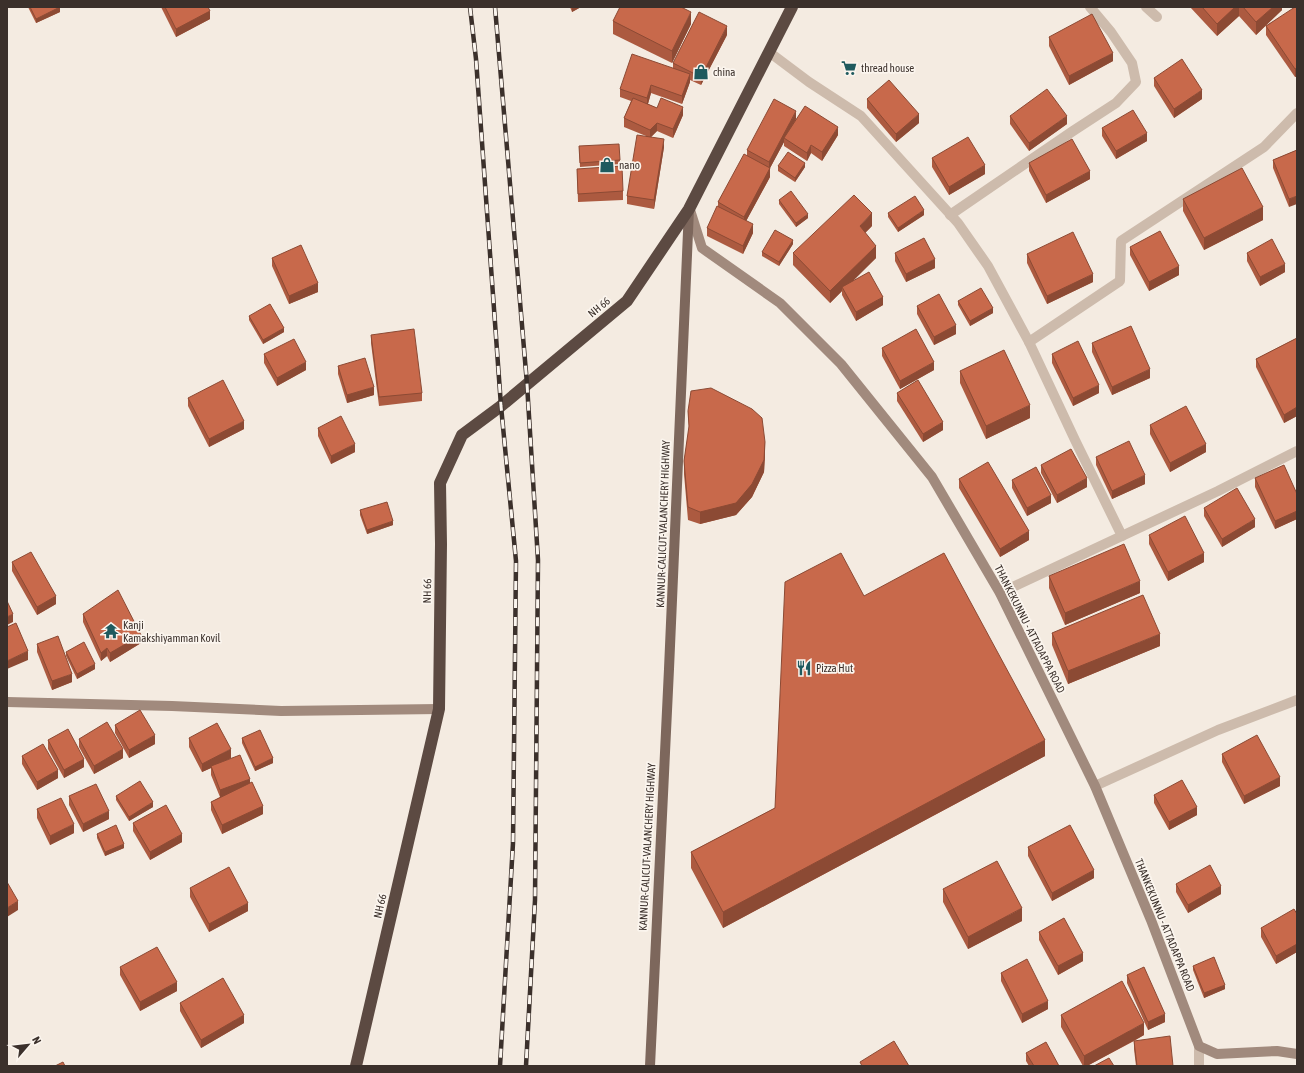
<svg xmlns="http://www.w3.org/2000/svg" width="1304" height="1073" viewBox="0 0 1304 1073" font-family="'Asap Condensed',sans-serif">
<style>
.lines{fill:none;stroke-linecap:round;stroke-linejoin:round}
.street{stroke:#cdbbac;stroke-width:10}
.secondary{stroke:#a18a7d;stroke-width:10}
.primary{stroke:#7d675c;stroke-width:10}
.highway{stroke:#5c4a42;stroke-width:12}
.rail-casing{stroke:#3b302b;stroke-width:4.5}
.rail{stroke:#fbf5ee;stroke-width:3;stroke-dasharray:9;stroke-linecap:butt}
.wall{fill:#ac5a40}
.shaded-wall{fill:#8c4a34}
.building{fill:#c8694b;stroke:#8c4a34}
.labels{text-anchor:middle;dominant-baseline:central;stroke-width:3.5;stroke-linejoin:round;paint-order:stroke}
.poi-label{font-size:11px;fill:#3b302b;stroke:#fbf5ee;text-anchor:start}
.street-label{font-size:11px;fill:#3b302b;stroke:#fbf5ee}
</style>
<rect width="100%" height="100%" fill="#f4ebe1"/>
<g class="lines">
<g class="street">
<path d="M1146,7l11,10"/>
<path d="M769,52l40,30 52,34 97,107 30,43 41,76 46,98 47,96"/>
<path d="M950,215l123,-84 43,-28 20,-21 -4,-19 -21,-31 -21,-25"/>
<path d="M1029,342l91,-61 1,-40 143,-94 33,-34"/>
<path d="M1000,593l218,-102 79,-40"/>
<path d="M1095,786l123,-56 79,-30"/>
<path d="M1199,1066v-20"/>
</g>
<g class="secondary">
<path d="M690,210l12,38 78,55 61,61 91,113 68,116 95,193 56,134 48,126 18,8 60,-3 20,3"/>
<path d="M7,702l165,4 109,5 158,-2"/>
</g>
<path class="primary" d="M650,1066l19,-397 20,-460"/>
<path class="highway" d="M356,1066l83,-357 2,-165 -1,-61 22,-48 39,-29 126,-105 62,-92 103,-202"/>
<defs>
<g id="rail">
<path d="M470,7l6,52 25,347 15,155 -3,282 -13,223"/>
<path d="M495,7l32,377 11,176 -3,340 -9,166"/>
</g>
</defs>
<use href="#rail" class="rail-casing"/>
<use href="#rail" class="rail"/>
</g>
<g class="wall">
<path d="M28,7h32v5l-24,11z"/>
<path d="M161,7h47l2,12 -34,18z"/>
<path d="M570,7h11l-9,5z"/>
<path d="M1190,7h92v3l-26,25 -17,-19 -22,20z"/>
<path d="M1297,7v69l-2,1 -29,-42v-9z"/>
<path d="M613,21l78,3 -19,39 -59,-29z"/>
<path d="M727,35l-26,50 -11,-5v2l-8,22 -31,-11 -3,11 9,4 26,7 -10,23 -16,-7 -6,6 13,10 -10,62 -27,-5v-8l19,-60 -22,-9v-9l7,-17 -11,-4v-8l53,-21v-5z"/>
<path d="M1049,37l64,24 -44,24 -20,-39z"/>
<path d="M1154,78l48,21 -28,19 -20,-32z"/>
<path d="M867,99l52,24 -23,19 -29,-34z"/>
<path d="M1010,116l57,8 -38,27 -19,-27z"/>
<path d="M796,119l42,16 -16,26 -11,-8 -4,8 -23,-15v-4l-14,26v9l-24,44 7,12 -10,21 -36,-18v-8l11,-21v-5l29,-47v-5z"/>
<path d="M1102,128l45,13 -31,18 -14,-23z"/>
<path d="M579,146l41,14v4l-40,3z"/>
<path d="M1297,150l-8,57 -16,-39v-8z"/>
<path d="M932,158l53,16 -36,21 -17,-28z"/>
<path d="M1029,163l61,16 -44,24 -17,-32z"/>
<path d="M778,166l27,1 -10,15 -17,-11z"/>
<path d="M577,169l46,22v9l-45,2z"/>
<path d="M1183,199l80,21 -59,30 -21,-39z"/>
<path d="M779,200l29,18 -12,9 -17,-23z"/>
<path d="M888,213l36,2 -26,17 -10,-15z"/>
<path d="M872,226l-7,7 11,25 -23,22 30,25 -27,16 -14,-26v-4l-12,12 -37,-38v-12z"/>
<path d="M793,244l-14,22 -17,-10v-4z"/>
<path d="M1130,247l49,28 -30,16 -19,-36z"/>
<path d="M895,253l40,15 -29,14 -11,-21z"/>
<path d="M1247,253l38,19 -25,14 -13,-25z"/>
<path d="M1027,254l66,28 -46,22 -20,-41z"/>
<path d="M272,258l46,34 -29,12 -17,-38z"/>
<path d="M958,301l35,12 -23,13 -12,-21z"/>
<path d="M917,306l39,28 -22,11 -17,-31z"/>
<path d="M249,316l35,16 -21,12 -14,-24z"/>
<path d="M371,335l51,58v8l-43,5 -8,-63z"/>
<path d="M1297,338v78l-13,7 -28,-56v-8z"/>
<path d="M1092,343l58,35 -38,17 -20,-43z"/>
<path d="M882,348l52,22 -34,19 -18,-33z"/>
<path d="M264,354l42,16 -29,16 -13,-23z"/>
<path d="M1052,354l47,39 -26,13 -21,-43z"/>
<path d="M338,366l36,29 -27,8 -9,-29z"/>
<path d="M960,371l70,47 -44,21 -26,-56z"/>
<path d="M897,393l46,37 -20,12 -26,-41z"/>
<path d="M188,398l56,31 -35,18 -21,-41z"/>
<path d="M688,411l77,43 -1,18 -12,25 -16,18 -36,9 -12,-4 -4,-46v-13l5,-32z"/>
<path d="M1150,425l56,27 -36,20 -20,-38z"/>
<path d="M318,428l37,24 -24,12 -13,-28z"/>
<path d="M1096,457l49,27 -33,15 -16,-34z"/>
<path d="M1041,465l46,22 -30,16 -16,-30z"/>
<path d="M1255,478l42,16v25l-22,10 -20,-42z"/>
<path d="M959,479l70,61 -29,17 -41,-69z"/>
<path d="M1012,480l39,23 -24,13 -15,-28z"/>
<path d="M1204,508l51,19 -33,20 -18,-31z"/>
<path d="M360,510l33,15 -26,9 -7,-19z"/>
<path d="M1149,535l55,27 -36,19 -19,-37z"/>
<path d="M12,562l44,42 -19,11 -25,-44z"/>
<path d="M1049,576l91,17 -75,32 -16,-37z"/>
<path d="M864,596l181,160 -322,172 -32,-60v-16l84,-44z"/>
<path d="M83,614l58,29 -31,19 -3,-6 -6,5 -18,-39z"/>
<path d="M1052,633l108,13 -92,38 -16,-39z"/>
<path d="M37,644l35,38 -20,8 -15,-38z"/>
<path d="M66,652l29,17 -18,10 -11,-23z"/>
<path d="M115,725l40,19 -26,14 -14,-25z"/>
<path d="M189,738l42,20 -8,4 27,21 13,31 -41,20 -11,-24v-8l9,-5 -9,-22v-7l-9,4 -13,-25z"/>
<path d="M242,738l31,25 -18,8 -13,-28z"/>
<path d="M79,739l44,19 -29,16 -15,-27z"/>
<path d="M48,740l36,27 -20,11 -16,-29z"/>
<path d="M1222,754l58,32 -36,18 -22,-42z"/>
<path d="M22,756l36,22 -21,12 -15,-26z"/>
<path d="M1154,795l43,20 -28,15 -15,-27z"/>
<path d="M69,796l40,23 -26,13 -14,-27z"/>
<path d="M116,796l37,11 -24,14 -13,-21z"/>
<path d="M37,809l37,24 -24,12 -13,-27z"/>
<path d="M133,823l49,19 -32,18 -17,-29z"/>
<path d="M97,834l27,14 -19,8 -8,-18z"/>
<path d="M1028,847l66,31 -42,23 -24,-45z"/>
<path d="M1176,884l45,10 -33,19 -12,-21z"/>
<path d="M190,888l58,23 -39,21 -19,-35z"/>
<path d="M943,889l79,32 -54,28 -25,-47z"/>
<path d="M1297,914v38l-21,12 -15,-27v-9z"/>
<path d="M1039,932l44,29 -25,14 -19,-35z"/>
<path d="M1193,966l32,23 -21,9 -11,-28z"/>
<path d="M120,967l57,24 -37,20 -20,-36z"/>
<path d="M1001,973l47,36 -26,14 -21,-42z"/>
<path d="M1127,975l38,47 -17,8 -21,-47z"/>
<path d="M180,1003l64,20 -43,25 -21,-37z"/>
<path d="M1061,1015l83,20 -10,6 39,25h-37l-2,-17v-8l-47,25h-4l-22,-39z"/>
<path d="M1026,1053l33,13h-30l-3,-5z"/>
</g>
<g class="shaded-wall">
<path d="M60,7v5l-24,11v-4z"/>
<path d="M572,7h9l-9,5z"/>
<path d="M1235,7h4v9l-22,20v-12z"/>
<path d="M1273,7h9v3l-26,25v-13z"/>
<path d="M210,11v8l-34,18v-8z"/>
<path d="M691,12v12l-19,39v-12z"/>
<path d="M727,26v9l-26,50v-8z"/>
<path d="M1113,53v8l-44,24v-9z"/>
<path d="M1297,68v8l-2,1v-8z"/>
<path d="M690,74v8l-8,22v-8z"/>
<path d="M651,85v8l-4,14v-9z"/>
<path d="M1202,90v9l-28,19v-9z"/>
<path d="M683,107v8l-10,23v-9z"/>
<path d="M796,111v8l-12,19v4l-15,28v-8z"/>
<path d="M919,114v9l-23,19v-8z"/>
<path d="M1067,116v8l-38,27v-8z"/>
<path d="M657,123v8l-7,7v-8z"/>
<path d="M838,127v8l-16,26v-9z"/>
<path d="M1147,133v8l-31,18v-8z"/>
<path d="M664,139v8l-10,62v-9z"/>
<path d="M811,145v8l-4,8v-8z"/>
<path d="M805,163v4l-10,15v-4z"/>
<path d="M985,165v9l-36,21v-8z"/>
<path d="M770,168v9l-26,48v-8z"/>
<path d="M1090,171v8l-44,24v-8z"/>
<path d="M1297,196v8l-8,3v-8z"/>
<path d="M1263,207v13l-59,30v-12z"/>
<path d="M924,210v5l-26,17v-4z"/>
<path d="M872,213v13l-12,12v-12z"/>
<path d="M808,214v4l-12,9v-4z"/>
<path d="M753,224v9l-10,21v-8z"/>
<path d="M793,240v4l-14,22v-4z"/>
<path d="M876,246v12l-32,32 -2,-3v4l-12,12v-12z"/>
<path d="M935,259v9l-29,14v-8z"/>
<path d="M1285,264v8l-25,14v-9z"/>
<path d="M1179,266v9l-30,16v-9z"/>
<path d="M1093,274v8l-46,22v-8z"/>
<path d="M318,283v9l-29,12v-8z"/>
<path d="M883,297v8l-27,16v-9z"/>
<path d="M993,308v5l-23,13v-5z"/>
<path d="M956,325v9l-22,11v-8z"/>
<path d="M284,328v4l-21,12v-4z"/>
<path d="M306,362v8l-29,16v-8z"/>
<path d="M934,362v8l-34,19v-8z"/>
<path d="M1150,369v9l-38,17v-8z"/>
<path d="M1099,385v8l-26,13v-8z"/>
<path d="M374,387v8l-27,8v-8z"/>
<path d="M1030,405v13l-44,21v-13z"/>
<path d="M1297,407v9l-13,7v-8z"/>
<path d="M244,421v8l-35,18v-8z"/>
<path d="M943,422v8l-20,12v-8z"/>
<path d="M765,442v12l-1,18 -12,25 -16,18 -36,9v-12z"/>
<path d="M355,444v8l-24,12v-8z"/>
<path d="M1206,444v8l-36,20v-9z"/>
<path d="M1145,475v9l-33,15v-8z"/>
<path d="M1087,478v9l-30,16v-8z"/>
<path d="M1051,495v8l-24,13v-8z"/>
<path d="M1297,511v8l-22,10v-8z"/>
<path d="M1255,519v8l-33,20v-8z"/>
<path d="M393,521v4l-26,9v-4z"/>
<path d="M1029,531v9l-29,17v-8z"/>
<path d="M1204,553v9l-36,19v-9z"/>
<path d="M1140,581v12l-75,32v-12z"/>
<path d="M56,596v8l-19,11v-8z"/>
<path d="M13,614v8l-6,3v-8z"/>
<path d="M1160,634v12l-92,38v-13z"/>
<path d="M141,635v8l-31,19v-9z"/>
<path d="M107,648v8l-6,5v-8z"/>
<path d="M28,651v9l-21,9v-8z"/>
<path d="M95,664v5l-18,10v-5z"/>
<path d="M72,674v8l-20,8v-9z"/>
<path d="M155,735v9l-26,14v-8z"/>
<path d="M1045,740v16l-322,172v-16z"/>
<path d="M123,749v9l-29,16v-8z"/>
<path d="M231,749v9l-20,10v-2v2l-9,4v-8z"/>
<path d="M273,758v5l-18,8v-4z"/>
<path d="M84,759v8l-20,11v-8z"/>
<path d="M58,770v8l-21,12v-8z"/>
<path d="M1280,777v9l-36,18v-8z"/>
<path d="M250,779v8l-30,12v-9z"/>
<path d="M153,802v5l-24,14v-4z"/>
<path d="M263,806v8l-41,20v-9z"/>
<path d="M1197,807v8l-28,15v-8z"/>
<path d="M109,811v8l-26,13v-8z"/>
<path d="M74,824v9l-24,12v-9z"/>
<path d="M182,834v8l-32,18v-8z"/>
<path d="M124,844v4l-19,8v-4z"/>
<path d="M1094,870v8l-42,23v-8z"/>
<path d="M1221,886v8l-33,19v-8z"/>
<path d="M18,901v9l-11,7v-9z"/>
<path d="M248,903v8l-39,21v-8z"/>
<path d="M1022,908v13l-54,28v-12z"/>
<path d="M1297,944v8l-21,12v-8z"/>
<path d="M1083,953v8l-25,14v-9z"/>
<path d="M177,982v9l-37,20v-9z"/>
<path d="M1225,985v4l-21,9v-5z"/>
<path d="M1048,1001v8l-26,14v-9z"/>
<path d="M1165,1014v8l-17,8v-8z"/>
<path d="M244,1015v8l-43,25v-8z"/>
<path d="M1144,1023v12l-57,31h-3v-10z"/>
</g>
<g class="building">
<path d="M30,7h30l-24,12z"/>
<path d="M165,7h43l2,4 -34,18z"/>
<path d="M620,7h61l10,5 -19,39 -59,-30z"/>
<path d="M1202,7h33l-18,17z"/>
<path d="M1243,7h30l-17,15z"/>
<path d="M1295,7h2v61l-2,1 -29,-43z"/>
<path d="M699,12l28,14 -26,51 -28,-14z"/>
<path d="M1092,14l21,39 -44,23 -20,-39z"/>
<path d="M632,54l58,20 -8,22 -31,-11 -4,13 -27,-9z"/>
<path d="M1182,59l20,31 -28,19 -20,-31z"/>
<path d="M889,80l30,34 -23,20 -29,-35z"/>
<path d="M1047,89l20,27 -38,27 -19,-27z"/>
<path d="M633,98l24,10 4,-10 22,9 -10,22 -16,-6 -7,7 -26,-12z"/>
<path d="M774,99l22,12 -27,51 -22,-12z"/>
<path d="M805,106l33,21 -16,25 -11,-7 -4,8 -23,-15z"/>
<path d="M1133,110l14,23 -31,18 -14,-23z"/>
<path d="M637,135l27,4 -10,61 -27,-4z"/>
<path d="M968,137l17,28 -36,22 -17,-29z"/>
<path d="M1072,139l18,32 -44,24 -17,-32z"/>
<path d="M619,144l1,16 -40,3 -1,-17z"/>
<path d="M1297,150v46l-8,3 -16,-39z"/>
<path d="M788,152l17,11 -10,15 -17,-12z"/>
<path d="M744,154l26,14 -26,49 -26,-15z"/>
<path d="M622,166l1,25 -45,3 -1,-25z"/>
<path d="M1242,168l21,39 -59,31 -21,-39z"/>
<path d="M791,191l17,23 -12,9 -17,-23z"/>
<path d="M854,195l18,18 -12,13 16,20 -46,45 -37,-38z"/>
<path d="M915,196l9,14 -26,18 -10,-15z"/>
<path d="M717,206l36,18 -10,22 -36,-18z"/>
<path d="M775,230l18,10 -14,22 -17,-10z"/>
<path d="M1160,231l19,35 -30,16 -19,-35z"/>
<path d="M1073,232l20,42 -46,22 -20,-42z"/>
<path d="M924,238l11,21 -29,15 -11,-21z"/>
<path d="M1272,239l13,25 -25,13 -13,-24z"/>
<path d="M301,245l17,38 -29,13 -17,-38z"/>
<path d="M869,272l14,25 -27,15 -14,-25z"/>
<path d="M981,288l12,20 -23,13 -12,-20z"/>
<path d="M939,294l17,31 -22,12 -17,-31z"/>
<path d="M270,304l14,24 -21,12 -14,-24z"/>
<path d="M1131,326l19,43 -38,18 -20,-44z"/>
<path d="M414,329l8,64 -43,4 -8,-62z"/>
<path d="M916,329l18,33 -34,19 -18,-33z"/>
<path d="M1297,338v69l-13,8 -28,-56z"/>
<path d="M294,339l12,23 -29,16 -13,-24z"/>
<path d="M1078,341l21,44 -26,13 -21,-44z"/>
<path d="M1004,350l26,55 -44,21 -26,-55z"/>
<path d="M365,358l9,29 -27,8 -9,-29z"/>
<path d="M223,380l21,41 -35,18 -21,-41z"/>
<path d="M918,380l25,42 -20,12 -26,-41z"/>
<path d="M711,388l41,21 10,9 3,24 -1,18 -12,24 -16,19 -36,9 -12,-5 -4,-46 5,-35 -1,-15 3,-20z"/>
<path d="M1186,406l20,38 -36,19 -20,-38z"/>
<path d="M341,416l14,28 -24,12 -13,-28z"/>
<path d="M1129,441l16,34 -33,16 -16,-34z"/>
<path d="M1071,449l16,29 -30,17 -16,-30z"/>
<path d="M988,462l41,69 -29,18 -41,-70z"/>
<path d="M1284,465l13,29v17l-22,10 -20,-43z"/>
<path d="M1036,467l15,28 -24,13 -15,-28z"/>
<path d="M1237,488l18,31 -33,20 -18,-31z"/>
<path d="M387,502l6,19 -26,9 -7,-20z"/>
<path d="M1185,516l19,37 -36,19 -19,-37z"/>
<path d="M1124,544l16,37 -75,32 -16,-37z"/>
<path d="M31,552l25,44 -19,11 -25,-45z"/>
<path d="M841,553l23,43 80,-43 101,187 -322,172 -32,-60 84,-44 10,-226z"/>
<path d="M118,590l23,45 -31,18 -3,-5 -6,5 -18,-39z"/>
<path d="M1143,595l17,39 -92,37 -16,-38z"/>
<path d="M7,601l6,13 -6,3z"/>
<path d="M16,623l12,28 -21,10v-34z"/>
<path d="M58,636l14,38 -20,7 -15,-37z"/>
<path d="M84,642l11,22 -18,10 -11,-22z"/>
<path d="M140,710l15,25 -26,15 -14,-25z"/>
<path d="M107,722l16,27 -29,17 -15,-27z"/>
<path d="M217,723l14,26 -29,15 -13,-26z"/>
<path d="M68,729l16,30 -20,11 -16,-30z"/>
<path d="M260,730l13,28 -18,9 -13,-29z"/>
<path d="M1257,735l23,42 -36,19 -22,-42z"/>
<path d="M43,744l15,26 -21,12 -15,-26z"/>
<path d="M240,755l10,24 -30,11 -9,-24z"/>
<path d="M1182,780l15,27 -28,15 -15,-27z"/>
<path d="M140,781l13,21 -24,15 -13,-21z"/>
<path d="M252,782l11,24 -41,19 -11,-23z"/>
<path d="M96,784l13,27 -26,13 -14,-28z"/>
<path d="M61,798l13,26 -24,12 -13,-27z"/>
<path d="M166,805l16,29 -32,18 -17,-29z"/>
<path d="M116,825l8,19 -19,8 -8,-18z"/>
<path d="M1070,825l24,45 -42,23 -24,-46z"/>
<path d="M997,861l25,47 -54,29 -25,-48z"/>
<path d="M1210,865l11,21 -33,19 -12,-21z"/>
<path d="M229,867l19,36 -39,21 -19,-36z"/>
<path d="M7,882l11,19 -11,7z"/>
<path d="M1294,909l3,5v30l-21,12 -15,-28z"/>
<path d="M1064,918l19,35 -25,13 -19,-34z"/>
<path d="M157,947l20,35 -37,20 -20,-35z"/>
<path d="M1214,957l11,28 -21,8 -11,-27z"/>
<path d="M1027,959l21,42 -26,13 -21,-41z"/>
<path d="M1144,967l21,47 -17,8 -21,-47z"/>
<path d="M223,978l21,37 -43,25 -21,-37z"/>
<path d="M1122,981l22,42 -60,33 -23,-41z"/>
<path d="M1170,1036l3,30h-36l-3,-25z"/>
<path d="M894,1041l15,25h-47l-2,-4z"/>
<path d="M1046,1042l13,24h-25l-8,-13z"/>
<path d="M1109,1058l5,8h-20z"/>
<path d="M63,1062l2,4h-10z"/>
</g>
<defs>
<symbol id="supermarket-bare" viewBox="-9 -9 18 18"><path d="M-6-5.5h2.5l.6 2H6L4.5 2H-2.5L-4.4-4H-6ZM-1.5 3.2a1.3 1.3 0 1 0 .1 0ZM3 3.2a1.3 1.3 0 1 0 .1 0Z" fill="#1f5a5e" stroke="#fbf5ee" stroke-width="2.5" paint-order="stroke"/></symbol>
<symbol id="shop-bare" viewBox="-9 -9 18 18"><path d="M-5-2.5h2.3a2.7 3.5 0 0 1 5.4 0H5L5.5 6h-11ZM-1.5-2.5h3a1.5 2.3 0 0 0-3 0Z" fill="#1f5a5e" stroke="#fbf5ee" stroke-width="2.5" paint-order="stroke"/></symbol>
<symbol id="temple-bare" viewBox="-9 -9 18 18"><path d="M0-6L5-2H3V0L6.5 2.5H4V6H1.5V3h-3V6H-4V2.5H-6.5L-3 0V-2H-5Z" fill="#1f5a5e" stroke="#fbf5ee" stroke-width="2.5" paint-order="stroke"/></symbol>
<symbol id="restaurant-bare" viewBox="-9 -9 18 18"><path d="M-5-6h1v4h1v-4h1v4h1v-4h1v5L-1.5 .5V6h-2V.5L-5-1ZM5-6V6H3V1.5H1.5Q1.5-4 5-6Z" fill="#1f5a5e" stroke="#fbf5ee" stroke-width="2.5" paint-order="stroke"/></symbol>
</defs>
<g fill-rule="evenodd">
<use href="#supermarket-bare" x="838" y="57" width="22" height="22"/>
<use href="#shop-bare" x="690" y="61" width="22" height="22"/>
<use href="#shop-bare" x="596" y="154" width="22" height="22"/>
<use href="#temple-bare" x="100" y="620" width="22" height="22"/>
<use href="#restaurant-bare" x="793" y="657" width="22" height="22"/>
</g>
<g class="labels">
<g class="poi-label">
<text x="861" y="68">thread house</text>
<text x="713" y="72">china</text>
<text x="619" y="165">nano</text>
<text x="123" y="625">Kanji<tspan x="123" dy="13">Kamakshiyamman Kovil</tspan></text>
<text x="816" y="668">Pizza Hut</text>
</g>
<g class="street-label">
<text transform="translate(599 307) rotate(-40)">NH 66</text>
<text transform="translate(663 524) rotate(-88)">KANNUR-CALICUT-VALANCHERY HIGHWAY</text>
<text transform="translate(427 591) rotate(-89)">NH 66</text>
<text transform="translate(1030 629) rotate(63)">THANKEKUNNU - ATTADAPPA ROAD</text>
<text transform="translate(647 847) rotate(-87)">KANNUR-CALICUT-VALANCHERY HIGHWAY</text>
<text transform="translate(380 906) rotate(-77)">NH 66</text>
<text transform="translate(1165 925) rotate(68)">THANKEKUNNU - ATTADAPPA ROAD</text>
</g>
</g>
<rect width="1304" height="1073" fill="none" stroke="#3b302b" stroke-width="16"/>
<g transform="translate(28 1045) rotate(62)" stroke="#fbf5ee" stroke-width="3" paint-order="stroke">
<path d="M0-3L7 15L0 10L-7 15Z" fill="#3b302b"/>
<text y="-6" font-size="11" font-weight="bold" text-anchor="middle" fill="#3b302b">N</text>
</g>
</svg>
